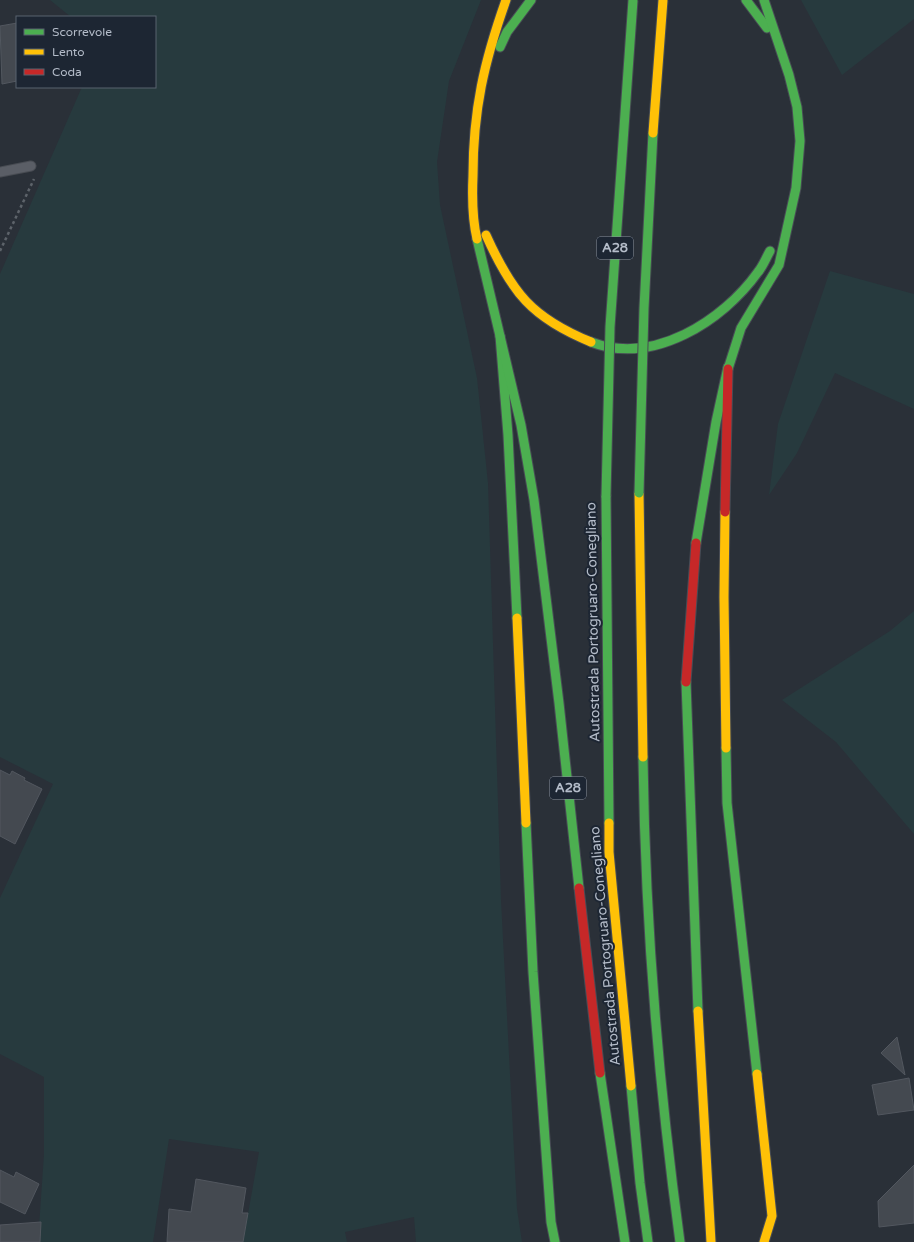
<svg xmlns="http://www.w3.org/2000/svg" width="914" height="1242" viewBox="0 0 914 1242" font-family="'Varela Round',sans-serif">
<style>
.green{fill:#273a3e}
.building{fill:#444950;stroke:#52575f}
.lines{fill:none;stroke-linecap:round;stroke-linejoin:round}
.lane-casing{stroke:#484c53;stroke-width:11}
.fast-casing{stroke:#484c55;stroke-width:11}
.slow-casing{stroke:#484c55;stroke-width:11}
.jam-casing{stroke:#484c55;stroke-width:11}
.path{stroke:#5d636a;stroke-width:2.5;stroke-dasharray:3 3;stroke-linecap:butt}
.lane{stroke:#5a5e66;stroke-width:9}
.fast{stroke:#4caf50;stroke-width:9}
.slow{stroke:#ffc107;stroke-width:9}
.jam{stroke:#c62828;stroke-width:9}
.fast-bridge-casing{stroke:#474c53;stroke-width:11;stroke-linecap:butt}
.slow-bridge-casing{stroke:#474c53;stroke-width:11;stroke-linecap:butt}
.fast-bridge{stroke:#4caf50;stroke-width:9}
.slow-bridge{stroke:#ffc107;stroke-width:9}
.labels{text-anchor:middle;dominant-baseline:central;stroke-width:4;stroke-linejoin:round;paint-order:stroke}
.shield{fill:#1d2633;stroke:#878f9c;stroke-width:1}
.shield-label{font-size:13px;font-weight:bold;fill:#b4bcc9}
.street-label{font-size:14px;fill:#b4bcc9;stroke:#1d2633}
</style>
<rect width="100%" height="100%" fill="#2a3038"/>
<g class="green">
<path d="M50,0h431l-32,81 -12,81 3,43 37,173 11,105 13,417 16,309 5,33h-106l-2,-25 -69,15 2,10h-104l16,-90 -90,-13 -16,103h-115l6,-88v-77l-44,-23v-156l53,-114 -53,-27v-483l82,-187h73v-70h-84z"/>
<path d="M801,0h113v19l-72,56z"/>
<path d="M830,271l84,23v115l-79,-36 -38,80 -28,42 9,-71z"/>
<path d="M914,611v223l-78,-92 -54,-42 108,-69z"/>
</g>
<g class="building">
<path d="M17,23v58l-15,3 -2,-58z"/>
<path d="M0,770l10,5 2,-4 13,7 -1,2 18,9 -27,55 -15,-8z"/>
<path d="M897,1037l8,38 -24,-22z"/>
<path d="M909,1078l5,32 -36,5 -6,-30z"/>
<path d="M914,1165v58l-35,4 -1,-26z"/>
<path d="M0,1170l14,7 2,-5 23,12 -14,30 -25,-12z"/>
<path d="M196,1179l50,9 -4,25h6l-5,29h-76l2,-33 22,3z"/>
<path d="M41,1222l-1,20h-40v-17z"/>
</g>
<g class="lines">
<defs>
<path id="lane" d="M0,172l31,-6"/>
<g id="fast">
<path d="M746,0l21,28"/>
<path d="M500,47l7,-15 24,-32"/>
<path d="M477,239l23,97 8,99 9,183"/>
<path d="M500,336l21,89 13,75 25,203 20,185"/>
<path d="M591,342c62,24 132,-21 167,-70 5,-6 8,-14 12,-21"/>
<path d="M728,369l13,-41 38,-63 17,-77 4,-47 -3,-34 -8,-32 -25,-75"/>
<path d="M606,496l3,327"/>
<path d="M696,543l20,-121 12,-55"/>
<path d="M686,682l12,329"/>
<path d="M726,748l1,55 30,271"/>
<path d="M643,757c2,162 15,324 37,485"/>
<path d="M526,823l7,149 18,250 4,20"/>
<path d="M600,1073l25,169"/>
<path d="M631,1086l9,97 8,59"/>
</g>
<g id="slow">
<path d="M486,235c26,58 46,83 105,107"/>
<path d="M477,239c-5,-21 -5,-41 -4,-63 0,-66 11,-114 33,-176"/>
<path d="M639,493l4,264"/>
<path d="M725,512l-1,85 2,151"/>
<path d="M517,618l9,205"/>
<path d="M609,823v29l22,234"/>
<path d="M698,1011l13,231"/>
<path d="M757,1074l15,142 -8,26"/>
</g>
<g id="jam">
<path d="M725,512l3,-143"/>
<path d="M686,682l10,-139"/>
<path d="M579,888l21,185"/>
</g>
</defs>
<use href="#lane" class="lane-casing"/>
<use href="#fast" class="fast-casing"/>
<use href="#slow" class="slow-casing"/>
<use href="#jam" class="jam-casing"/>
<path class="path" d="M0,251l34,-72"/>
<use href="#lane" class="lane"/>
<use href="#fast" class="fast"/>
<use href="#slow" class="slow"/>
<use href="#jam" class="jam"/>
<defs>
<g id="fast-bridge">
<path d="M639,493l5,-185 9,-175"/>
<path d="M606,496l4,-169 23,-327"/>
</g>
<path id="slow-bridge" d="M653,133l10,-133"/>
</defs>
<use href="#fast-bridge" class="fast-bridge-casing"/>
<use href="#slow-bridge" class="slow-bridge-casing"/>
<use href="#fast-bridge" class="fast-bridge"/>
<use href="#slow-bridge" class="slow-bridge"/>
</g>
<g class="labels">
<g class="shield">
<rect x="597" y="237" width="36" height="22" rx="3"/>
<rect x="550" y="777" width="36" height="22" rx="3"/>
</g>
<g class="shield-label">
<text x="615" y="248">A28</text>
<text x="568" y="788">A28</text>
</g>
<g class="street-label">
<text transform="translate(593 622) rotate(-91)">Autostrada Portogruaro-Conegliano</text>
<text transform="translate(605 946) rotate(-95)">Autostrada Portogruaro-Conegliano</text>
</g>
</g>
<rect x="16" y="16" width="140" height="72" fill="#1d2633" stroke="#59626f"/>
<rect x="24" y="29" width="20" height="6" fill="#4caf50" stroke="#59626f"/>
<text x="52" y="36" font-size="12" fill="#b4bcc9">Scorrevole</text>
<rect x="24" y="49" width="20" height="6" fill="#ffc107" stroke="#59626f"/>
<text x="52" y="56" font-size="12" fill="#b4bcc9">Lento</text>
<rect x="24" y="69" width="20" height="6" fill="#c62828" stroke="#59626f"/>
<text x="52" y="76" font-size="12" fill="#b4bcc9">Coda</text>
</svg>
